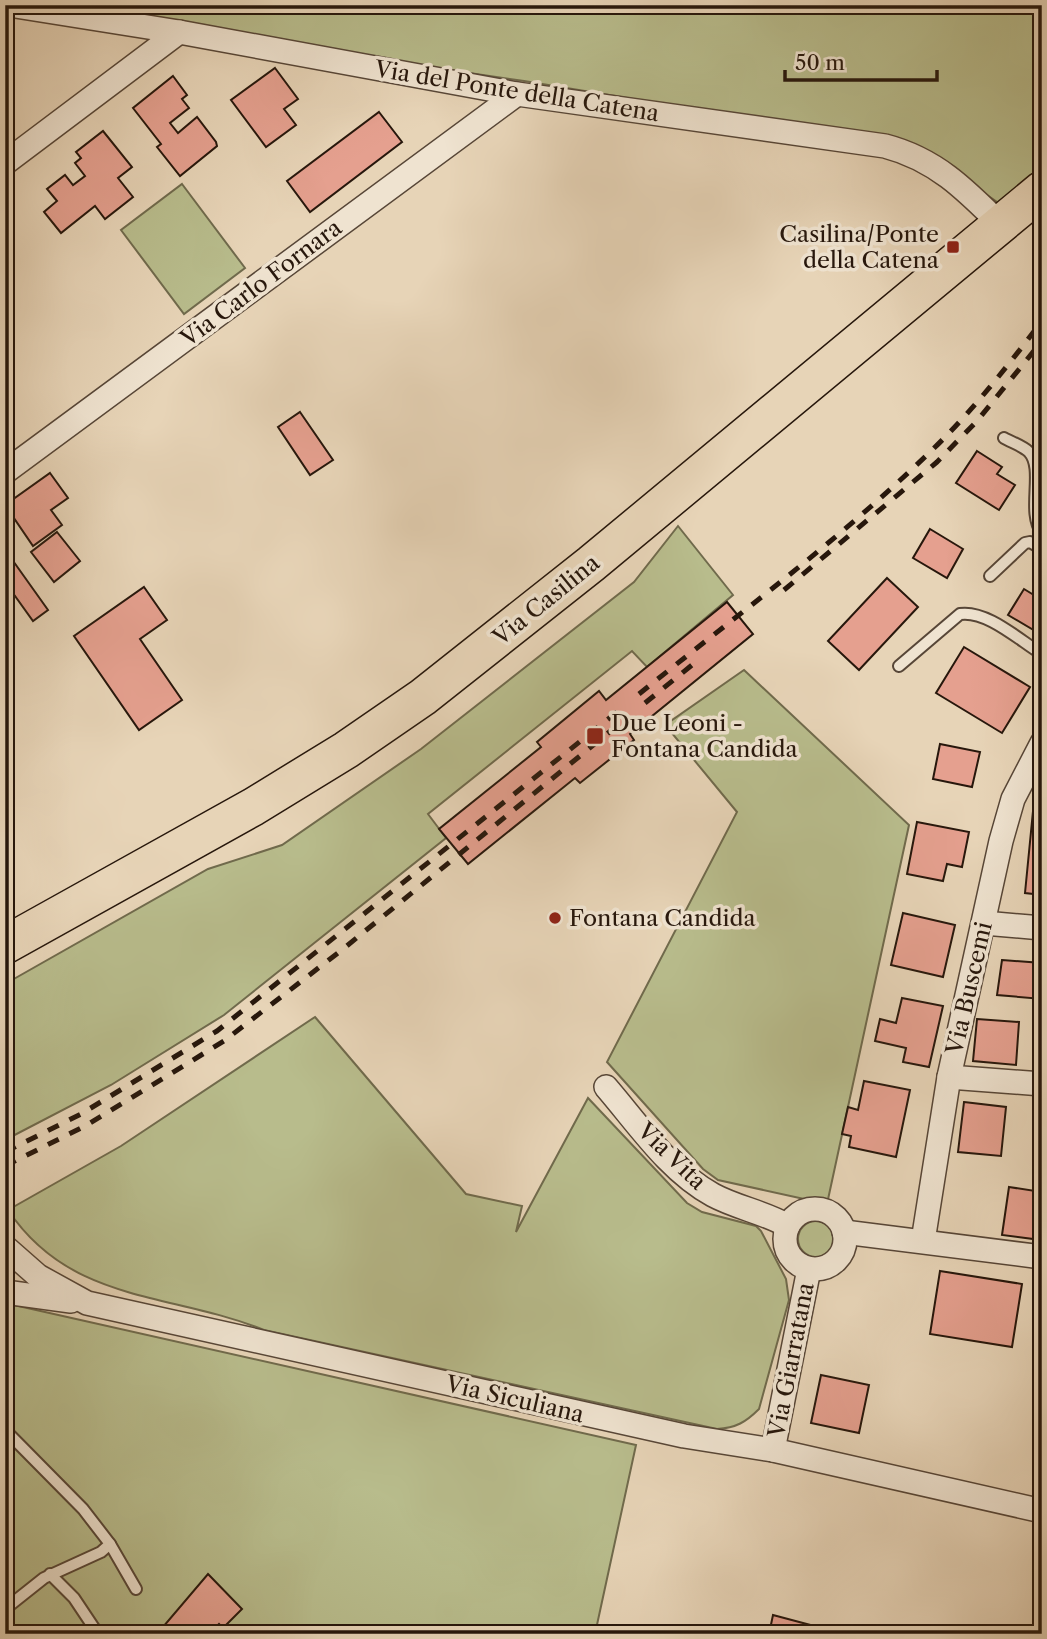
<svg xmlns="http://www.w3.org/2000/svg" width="1047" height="1639" viewBox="0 0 1047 1639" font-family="'Libre Caslon Text',serif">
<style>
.green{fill:#b8bc8c;stroke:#706a4c;stroke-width:2}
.building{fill:#e5a08f;stroke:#27170c;stroke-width:2}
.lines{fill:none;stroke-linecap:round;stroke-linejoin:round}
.lane-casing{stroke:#574637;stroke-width:14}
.street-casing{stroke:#574637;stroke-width:26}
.primary-casing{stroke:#27170c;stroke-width:40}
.lane{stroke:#efe3d0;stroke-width:10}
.street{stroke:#efe3d0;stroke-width:23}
.primary{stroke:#e7d4b7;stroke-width:37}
.rail{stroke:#27170c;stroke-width:5;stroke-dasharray:12 12;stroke-linecap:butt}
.poi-dot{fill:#8f2418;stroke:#efe3d0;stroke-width:2.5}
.labels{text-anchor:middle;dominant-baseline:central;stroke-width:7;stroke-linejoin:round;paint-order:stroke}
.street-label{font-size:23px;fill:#27170c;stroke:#efe3d0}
.poi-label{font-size:23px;fill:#27170c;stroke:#efe3d0;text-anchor:start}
</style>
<rect width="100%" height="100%" fill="#e7d4b7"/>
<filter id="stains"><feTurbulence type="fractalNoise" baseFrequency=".00286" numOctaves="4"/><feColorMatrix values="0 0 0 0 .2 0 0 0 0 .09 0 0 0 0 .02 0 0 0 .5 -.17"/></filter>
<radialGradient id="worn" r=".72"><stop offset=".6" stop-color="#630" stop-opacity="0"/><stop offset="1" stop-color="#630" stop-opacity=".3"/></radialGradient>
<g class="green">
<path d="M9,5h1033v165l-42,34 -49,-34 -80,-32 -347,-57z"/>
<path d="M182,184l63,84 -61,46 -63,-84z"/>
<path d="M678,526l55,69 -86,72 -15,-16 -204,163 18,24 -222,177 -113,70 -106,55v-156l203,-115 74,-24 139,-96 213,-167z"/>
<path d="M744,670l165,155 -82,379 -109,-24 -15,-11 -96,-107 130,-250 -66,-80 -3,-9z"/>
<path d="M315,1017l151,177 56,12 -6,26 72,-134 99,105 15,9 54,14 5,5 25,48 3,21 -30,109c-13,13 -23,19 -42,20l-453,-99c-94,-38 -193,-26 -256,-120l113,-64z"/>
<circle cx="816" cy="1239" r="18"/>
<path d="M5,1303l631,142 -41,189h-590z"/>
</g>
<g class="building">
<path d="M275,68l23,31 -14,10 12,16 -30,22 -35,-47z"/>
<path d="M173,76l14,19 -5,4 7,9 -19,15 8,10 19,-16 19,25 1,4 -37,30 -23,-29 4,-3 -28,-36z"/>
<path d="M379,112l23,30 -92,70 -23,-31z"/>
<path d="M103,131l29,36 -14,11 15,19 -28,22 -10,-13 -34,27 -17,-21 13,-11 -10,-12 18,-14 8,10 12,-9 -10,-13 6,-5 -5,-6z"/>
<path d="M300,412l33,48 -23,15 -32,-48z"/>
<path d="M977,451l25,16 -5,7 18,11 -16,25 -43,-27z"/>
<path d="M50,473l18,25 -17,12 11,15 -29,21 -28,-41z"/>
<path d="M930,529l33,20 -16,29 -34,-20z"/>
<path d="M57,532l23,29 -26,21 -23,-30z"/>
<path d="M11,558l37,52 -15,11 -28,-39v-20z"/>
<path d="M887,578l31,29 -59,63 -31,-29z"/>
<path d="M144,587l23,33 -27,19 42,61 -43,30 -65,-94z"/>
<path d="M1024,589l18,11v35l-34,-20z"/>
<path d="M727,602l26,32 -123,100 4,6 -54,43 -5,-5 -107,86 -29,-35 102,-82 -4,-5 62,-51 7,9z"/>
<path d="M964,647l66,40 -28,46 -66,-40z"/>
<path d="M940,744l40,8 -8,35 -39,-8z"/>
<path d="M1034,801h8v94l-17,-2z"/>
<path d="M917,822l52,10 -7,35 -15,-3 -4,17 -36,-7z"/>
<path d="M903,913l52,12 -12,52 -52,-12z"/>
<path d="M1002,960l40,3v36l-45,-4z"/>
<path d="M902,998l41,8 -14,61 -26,-5 3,-14 -31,-7 5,-22 16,4z"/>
<path d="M977,1019l42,3 -3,43 -43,-4z"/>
<path d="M864,1081l46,9 -14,67 -47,-10 2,-11 -9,-2 6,-27 10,3z"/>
<path d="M964,1102l42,5 -5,49 -43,-4z"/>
<path d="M1009,1187l33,5 -1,48 -39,-5z"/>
<path d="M940,1271l82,13 -10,63 -82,-13z"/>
<path d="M821,1375l48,10 -10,48 -48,-10z"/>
<path d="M208,1574l34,35 -19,19 -4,-4 -10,10h-52z"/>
<path d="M773,1615l45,12 -2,7h-47z"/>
</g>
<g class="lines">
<defs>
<g id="lane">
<path d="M1004,438c7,4 19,8 25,14 16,17 -3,60 13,81"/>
<path d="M990,576l35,-33 5,-1 12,7"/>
<path d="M899,666l61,-52c27,-4 59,26 82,40"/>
<path d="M5,1430l78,79 27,35 -9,8 -57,26 -39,31"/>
<path d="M110,1544l26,45"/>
<path d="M50,1574l24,24 24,36"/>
</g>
<g id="street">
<path d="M9,5l170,27 338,62 368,52c50,13 80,43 116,79"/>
<path d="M5,163l174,-131"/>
<path d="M5,472l512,-378"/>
<path d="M984,923l58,5"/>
<path d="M949,1077l93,7"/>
<path d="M606,1087c32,37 63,84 107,108 24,13 51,17 75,31"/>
<circle cx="815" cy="1239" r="30"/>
<path d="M844,1232l198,25"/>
<path d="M923,1241l26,-164 52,-236 12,-42 29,-56"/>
<path d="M5,1247l33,29 49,27 597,133 89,14 269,61"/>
<path d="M5,1292l66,9"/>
<path d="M773,1450l36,-181"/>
</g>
<path id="primary" d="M5,945l248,-138 93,-57 77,-53 168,-133 451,-374"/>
</defs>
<use href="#lane" class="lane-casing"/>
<use href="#street" class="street-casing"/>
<use href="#primary" class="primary-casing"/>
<use href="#lane" class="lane"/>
<use href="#street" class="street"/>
<use href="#primary" class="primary"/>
<g class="rail">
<path d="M784,590l153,-128 40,-41 65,-80"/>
<path d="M639,694c97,-78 199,-153 289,-240 42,-40 79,-87 114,-133"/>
<path d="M645,703l52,-42"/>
<path d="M5,1152l76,-38 136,-83 405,-323"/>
<path d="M5,1166l82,-41 137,-84 119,-92 286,-233"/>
</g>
</g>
<g class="poi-dot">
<rect x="946" y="240" width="14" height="14" rx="3.5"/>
<rect x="586" y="727" width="18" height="18" rx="3.5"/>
<circle cx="555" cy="918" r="7"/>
</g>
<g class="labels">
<g class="street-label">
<text transform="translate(517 91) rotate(9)">Via del Ponte della Catena</text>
<text transform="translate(261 283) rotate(-37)">Via Carlo Fornara</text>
<text transform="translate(546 600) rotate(-39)">Via Casilina</text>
<text transform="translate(969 988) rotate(-77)">Via Buscemi</text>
<text transform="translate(672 1156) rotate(44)">Via Vita</text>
<text transform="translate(791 1360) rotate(-79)">Via Giarratana</text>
<text transform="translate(515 1399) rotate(13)">Via Siculiana</text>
</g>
<g class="poi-label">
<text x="939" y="234" text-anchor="end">Casilina/Ponte<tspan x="939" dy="26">della Catena</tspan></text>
<text x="611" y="723">Due Leoni -<tspan x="611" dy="26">Fontana Candida</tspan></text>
<text x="569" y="918">Fontana Candida</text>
</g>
</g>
<rect width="1047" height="1639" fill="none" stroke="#e7d4b7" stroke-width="28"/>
<rect x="7" y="7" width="1033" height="1625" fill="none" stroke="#27170c" stroke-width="3.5"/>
<rect x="14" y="14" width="1019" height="1611" fill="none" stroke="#27170c" stroke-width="2"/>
<path d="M785 70v10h152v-10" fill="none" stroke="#27170c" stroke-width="3.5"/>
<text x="795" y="70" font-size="21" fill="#27170c" stroke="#efe3d0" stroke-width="5" paint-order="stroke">50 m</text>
<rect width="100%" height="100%" filter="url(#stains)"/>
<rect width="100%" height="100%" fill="url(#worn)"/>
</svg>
